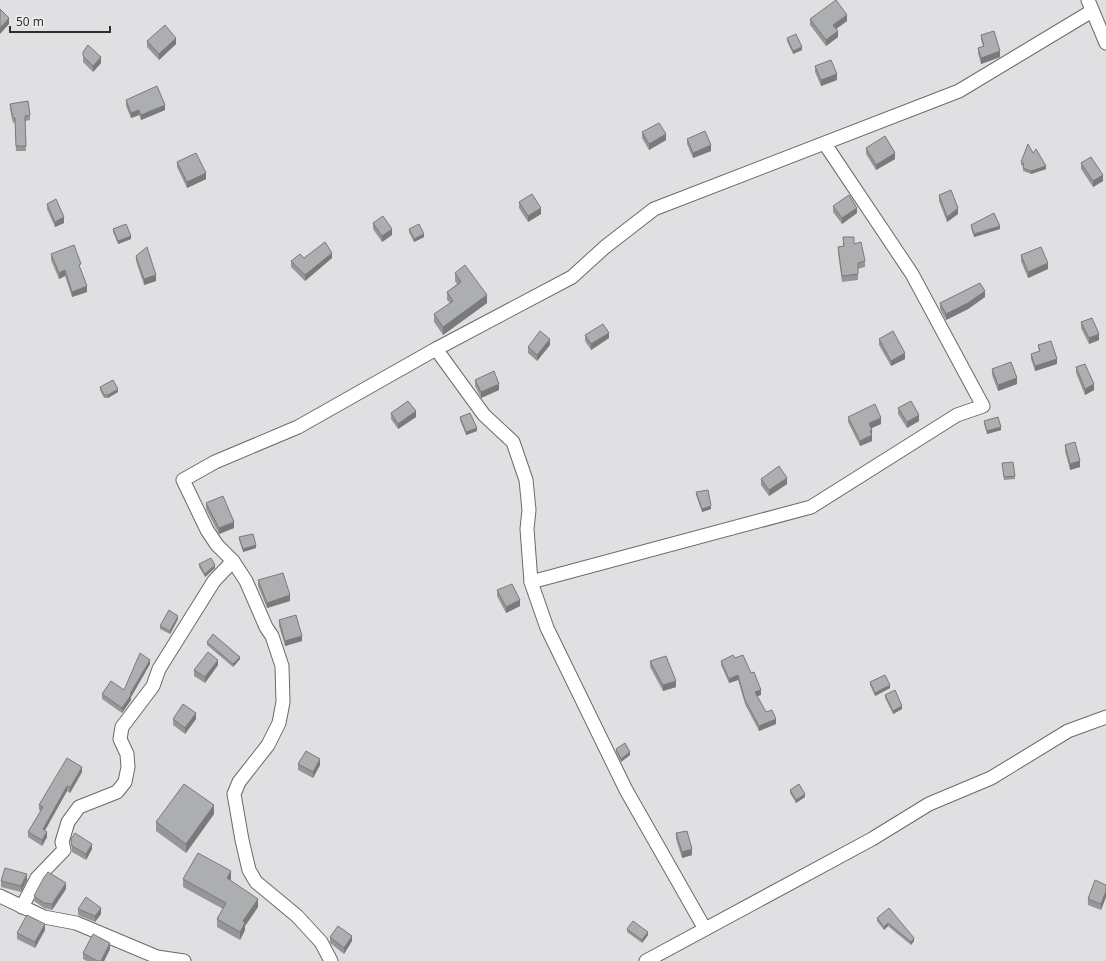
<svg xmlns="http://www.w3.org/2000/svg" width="1106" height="961" viewBox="0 0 1106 961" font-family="'Noto Sans',sans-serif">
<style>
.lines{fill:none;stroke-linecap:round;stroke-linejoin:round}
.minor-casing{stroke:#6a6a6c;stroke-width:15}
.minor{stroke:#fff;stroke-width:13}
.wall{fill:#959697}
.shaded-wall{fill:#797a7b}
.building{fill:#adaeb0;stroke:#797a7b}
</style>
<rect width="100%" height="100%" fill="#e0e0e3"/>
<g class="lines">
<defs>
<g id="minor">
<path d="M1088,0l18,43"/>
<path d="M436,349l48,66 29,27 13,38 3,30 -2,19 4,53 16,46 79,162 79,139"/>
<path d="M531,582l280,-75 146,-92 26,-9 -71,-132 -87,-130"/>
<path d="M0,896l44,21 32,6 81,34 27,4"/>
<path d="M22,907l15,-29 27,-28 -2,-8 6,-20 11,-15 38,-15 8,-10 3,-15 -1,-13 -7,-15 2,-12 31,-41 6,-17 55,-88 19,-20"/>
<path d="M331,961l-10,-19 -24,-26 -41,-34 -7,-12 -7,-30 -8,-46 5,-12 29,-37 11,-22 4,-21 -1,-36 -10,-30 -6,-9 -20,-46 -13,-20 -16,-16 -10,-15 -24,-50 32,-18 83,-35 138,-78 136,-72 33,-30 49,-38 305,-118 133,-80"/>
<path d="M646,961l226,-122 57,-35 62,-26 77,-47 38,-14"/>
</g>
</defs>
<use href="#minor" class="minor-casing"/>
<use href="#minor" class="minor"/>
</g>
<g class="wall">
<path d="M810,19l37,2 -11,8 2,8 -12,9 -16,-21z"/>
<path d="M981,35l19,22 -19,7 -3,-11v-5l5,-2 -2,-6z"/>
<path d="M787,38l15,12 -9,4 -6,-13z"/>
<path d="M147,41l29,3 -17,16 -12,-13z"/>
<path d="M83,52l18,11 -8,9 -10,-10z"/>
<path d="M815,66l22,14 -16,6 -6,-14z"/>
<path d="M126,100l39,10 -24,10 -2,-5 -8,3 -5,-12z"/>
<path d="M10,104l20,11v5l-5,1 1,30h-10l-1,-29 -2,1 -3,-14z"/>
<path d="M642,132l24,8 -17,10 -7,-12z"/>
<path d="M687,139l24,12 -18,7 -6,-14z"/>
<path d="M866,148l29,11 -19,11 -10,-16z"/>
<path d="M1033,153l13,16 -15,5 -8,-3v-5l-2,-1v-3z"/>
<path d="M177,162l29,17 -19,9 -10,-21z"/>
<path d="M1081,163l22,18 -10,6 -12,-18z"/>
<path d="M939,195l19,19 -11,8 -8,-21z"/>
<path d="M519,202l22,12 -13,8 -9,-14z"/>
<path d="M47,204l17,19 -9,4 -8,-18z"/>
<path d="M833,206l24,7 -15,11 -9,-12z"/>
<path d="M373,223l19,12 -10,7 -9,-13z"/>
<path d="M971,225l29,4 -26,8 -3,-9z"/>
<path d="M113,229l18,10 -13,5 -5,-12z"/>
<path d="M409,229l15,8 -10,5 -5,-10z"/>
<path d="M843,237l11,7 11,17v6l-7,2v11l-16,2 -4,-30v-5l5,-1z"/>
<path d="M51,254l30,16 6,22 -15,5 -7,-21 -6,3 -8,-19z"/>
<path d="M1021,255l27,14 -20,9 -7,-17z"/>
<path d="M136,256l20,25 -12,4 -8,-24z"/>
<path d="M304,258h28l-27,23 -14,-14v-6z"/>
<path d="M455,273l32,30 -44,32 -9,-13v-8l16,-11 -3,-3v-8l10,-8 -2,-3z"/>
<path d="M985,297l-17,12 -22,11 -6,-11v-6z"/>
<path d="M1081,322l18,18 -10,4 -8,-16z"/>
<path d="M585,335l24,3 -18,12 -6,-9z"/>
<path d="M879,339l26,20 -14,7 -12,-21z"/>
<path d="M550,345l-13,16 -9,-8v-6z"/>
<path d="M1038,345l19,19 -22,7 -4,-12v-5l8,-3z"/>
<path d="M1076,367l18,23 -9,5 -9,-22z"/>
<path d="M992,369l25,15 -19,7 -6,-16z"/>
<path d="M475,380l24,10 -18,8 -6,-12z"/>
<path d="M100,387l18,5 -10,6h-4l-4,-8z"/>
<path d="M898,408l21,13 -12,7 -9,-14z"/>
<path d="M391,413l25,4 -18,12 -7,-10z"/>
<path d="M460,417l17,14 -11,4 -6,-15z"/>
<path d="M848,417l33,7 -9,4v13l-12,5 -12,-24z"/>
<path d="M984,421l17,9 -14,4 -3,-10z"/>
<path d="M1065,445l15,22 -10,3 -5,-19z"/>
<path d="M1002,463l13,13v3l-11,1z"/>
<path d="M761,479l26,5 -18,12 -8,-11z"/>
<path d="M696,492l15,17 -9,3 -6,-17z"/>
<path d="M206,503l28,25 -15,6 -13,-25z"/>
<path d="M239,537l17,11 -13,4 -4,-12z"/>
<path d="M199,564l16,4 -10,9 -6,-10z"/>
<path d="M258,580l32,21 -23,7 -9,-22z"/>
<path d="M497,590l23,16 -14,7 -9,-17z"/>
<path d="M178,619l-8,15 -10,-5v-3z"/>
<path d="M279,620l23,21 -17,5 -6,-20z"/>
<path d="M207,642l33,17 -7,8 -26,-22z"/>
<path d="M735,658l26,37 -4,1 9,16 10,12 -17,7 -14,-27 -7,-24 -9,3 -8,-18v-4z"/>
<path d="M650,661l26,26 -13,4 -13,-24z"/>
<path d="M150,664l-19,33v3l-9,13 -20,-14v-5l22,-4z"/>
<path d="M218,665l-13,18 -11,-7v-6z"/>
<path d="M870,682l20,6 -15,8 -5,-11z"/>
<path d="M885,695l17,14 -9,5 -8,-16z"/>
<path d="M173,719h23l-11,15 -12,-9z"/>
<path d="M616,749l14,6 -9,7 -5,-10z"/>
<path d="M298,764l22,1 -7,13 -15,-8z"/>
<path d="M82,772l-12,21 -3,-2 -22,39 2,7 -5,9 -14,-9v-5l13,-21 -2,-1v-5z"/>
<path d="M790,790l15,7 -9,6 -6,-10z"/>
<path d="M214,814l-28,39 -30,-22v-9z"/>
<path d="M676,833l16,22 -10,3 -6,-19z"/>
<path d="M71,839l21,10 -6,11 -14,-8z"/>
<path d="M183,879h48l-1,1 28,27 -13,19v4l-5,10 -23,-13v-8l6,-10 -40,-22z"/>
<path d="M27,880l-6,12 -20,-5v-6z"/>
<path d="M1106,885v12l-5,13 -13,-5v-6z"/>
<path d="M66,889l-14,21 -8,-2 -10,-7v-5z"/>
<path d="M889,908l25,33 -3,4 -23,-19 -4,4 -7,-9v-3z"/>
<path d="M78,909l23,5 -6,8 -17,-7z"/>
<path d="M627,929l21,6 -6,8 -15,-11z"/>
<path d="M45,930l-10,18 -18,-9v-6z"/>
<path d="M330,937l22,4 -8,13 -14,-11z"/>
<path d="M110,949l-6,12h-17l-4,-2v-6z"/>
</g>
<g class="shaded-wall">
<path d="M847,15v6l-14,10v-6z"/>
<path d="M9,18v6l-9,10v-6z"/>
<path d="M838,31v6l-12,9v-6z"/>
<path d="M176,38v6l-17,16v-6z"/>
<path d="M802,47v3l-9,4v-3z"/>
<path d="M1000,51v6l-19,7v-6z"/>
<path d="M101,57v6l-8,9v-6z"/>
<path d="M837,74v6l-16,6v-6z"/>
<path d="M165,105v5l-24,10v-5z"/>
<path d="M139,110v5l-8,3v-5z"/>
<path d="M666,134v6l-17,10v-6z"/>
<path d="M711,145v6l-18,7v-5z"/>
<path d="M895,153v6l-19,11v-5z"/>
<path d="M1046,166v3l-15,5v-3z"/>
<path d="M206,173v6l-19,9v-6z"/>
<path d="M1103,175v6l-10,6v-6z"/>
<path d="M541,208v6l-13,8v-6z"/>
<path d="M857,208v5l-15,11v-6z"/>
<path d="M958,208v6l-11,8v-5z"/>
<path d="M64,217v6l-9,4v-5z"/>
<path d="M1000,226v3l-26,8v-3z"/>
<path d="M392,229v6l-10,7v-6z"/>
<path d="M424,234v3l-10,5v-3z"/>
<path d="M131,236v3l-13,5v-3z"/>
<path d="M332,253v5l-27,23v-6z"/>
<path d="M1048,263v6l-20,9v-6z"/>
<path d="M65,270v6l-6,3v-6z"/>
<path d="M156,275v6l-12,4v-6z"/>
<path d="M87,286v6l-15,5v-5z"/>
<path d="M985,291v6l-17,12 -22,11v-6z"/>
<path d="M487,295v8l-44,32v-8z"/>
<path d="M609,333v5l-18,12v-6z"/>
<path d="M1099,334v6l-10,4v-6z"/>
<path d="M550,339v6l-13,16v-6z"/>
<path d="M905,353v6l-14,7v-5z"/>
<path d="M1057,359v5l-22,7v-5z"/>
<path d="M1017,378v6l-19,7v-6z"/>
<path d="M499,384v6l-18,8v-6z"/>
<path d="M1094,384v6l-9,5v-6z"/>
<path d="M118,389v3l-10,6v-3z"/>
<path d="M416,411v6l-18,12v-5z"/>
<path d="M919,415v6l-12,7v-6z"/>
<path d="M881,418v6l-12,5v-6z"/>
<path d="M1001,427v3l-14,4v-3z"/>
<path d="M477,428v3l-11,4v-3z"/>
<path d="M872,430v11l-12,5v-5l10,-10z"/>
<path d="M1080,461v6l-10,3v-6z"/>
<path d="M787,478v6l-18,12v-6z"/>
<path d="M711,506v3l-9,3v-3z"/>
<path d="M234,522v6l-15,6v-6z"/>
<path d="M256,545v3l-13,4v-3z"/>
<path d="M215,565v3l-10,9v-3z"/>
<path d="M290,595v6l-23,7v-5z"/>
<path d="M520,600v6l-14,7v-6z"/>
<path d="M178,616v3l-8,15v-3z"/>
<path d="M302,636v5l-17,5v-5z"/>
<path d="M240,657v2l-7,8v-3z"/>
<path d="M150,660v4l-19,33v3l-9,13v-5z"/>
<path d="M218,660v5l-13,18v-6z"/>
<path d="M738,675v5l-9,3v-4z"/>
<path d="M676,681v6l-13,4v-6z"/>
<path d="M890,685v3l-15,8v-3z"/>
<path d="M761,690v5l-6,2v-5z"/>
<path d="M902,706v3l-9,5v-3z"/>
<path d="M196,713v6l-11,15v-6z"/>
<path d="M776,719v5l-17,7v-5z"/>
<path d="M630,752v3l-9,7v-3z"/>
<path d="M320,759v6l-7,13v-6z"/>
<path d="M82,767v5l-12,21v-5z"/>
<path d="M67,786v5l-24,43v-5z"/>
<path d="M805,794v3l-9,6v-3z"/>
<path d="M214,805v9l-28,39v-9z"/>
<path d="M47,832v5l-5,9v-6z"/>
<path d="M92,844v5l-6,11v-6z"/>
<path d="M692,849v6l-10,3v-6z"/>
<path d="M231,871v8l-4,7v-8z"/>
<path d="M27,874v6l-6,12v-6z"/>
<path d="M66,883v6l-14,21v-6z"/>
<path d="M1106,891v6l-5,13v-6z"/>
<path d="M258,899v8l-13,19v4l-5,10v-8l3,-11z"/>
<path d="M101,908v6l-6,8v-6z"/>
<path d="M888,923v3l-4,4v-3z"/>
<path d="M45,924v6l-10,18v-6z"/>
<path d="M648,932v3l-6,8v-3z"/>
<path d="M352,936v5l-8,13v-6z"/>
<path d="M914,938v3l-3,4v-3z"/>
<path d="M110,943v6l-6,12h-3z"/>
</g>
<g class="building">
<path d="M836,0l11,15 -14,10 5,6 -12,9 -16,-21z"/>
<path d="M0,9l9,9 -9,10z"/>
<path d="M165,25l11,13 -17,16 -12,-13z"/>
<path d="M994,31l6,20 -19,7 -3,-10 6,-2 -3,-11z"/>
<path d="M796,34l6,13 -9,4 -6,-13z"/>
<path d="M88,45l13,12 -8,9 -10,-10v-4z"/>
<path d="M831,60l6,14 -16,6 -6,-14z"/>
<path d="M157,86l8,19 -24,10 -2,-5 -8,3 -5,-13z"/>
<path d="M28,101l2,14 -5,1 1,30h-10l-1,-28h-2l-3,-14z"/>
<path d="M659,123l7,11 -17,10 -7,-12z"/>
<path d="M705,131l6,14 -18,8 -6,-14z"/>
<path d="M885,136l10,17 -19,12 -10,-17z"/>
<path d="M1028,144l5,9 3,-4 10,17 -15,5 -8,-3 1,-4 -3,-2z"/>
<path d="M196,153l10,20 -19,9 -10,-20z"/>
<path d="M1091,157l12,18 -10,6 -12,-18z"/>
<path d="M951,190l7,18 -11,9 -8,-22z"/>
<path d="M532,194l9,14 -13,8 -9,-14z"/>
<path d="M849,195l8,13 -15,10 -9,-12z"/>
<path d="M56,199l8,18 -9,5 -8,-18z"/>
<path d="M994,213l6,13 -26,8 -3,-9z"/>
<path d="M383,216l9,13 -10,7 -9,-13z"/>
<path d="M126,224l5,12 -13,5 -5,-12z"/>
<path d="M419,224l5,10 -10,5 -5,-10z"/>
<path d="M843,237h11v7l7,-2 4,19 -7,2v11l-16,2 -4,-29 6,-1z"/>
<path d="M325,242l7,11 -27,22 -14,-14 9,-7 4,4z"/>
<path d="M74,245l7,19 -2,1 8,21 -15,6 -7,-22 -6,3 -8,-19z"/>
<path d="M147,247l9,28 -12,4 -8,-23z"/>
<path d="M1041,247l7,16 -20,9 -7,-17z"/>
<path d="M465,265l22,30 -44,32 -9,-13 19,-13 -6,-9 14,-10 -6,-9z"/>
<path d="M980,283l5,8 -17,12 -22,11 -6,-11z"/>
<path d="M1092,318l7,16 -10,4 -8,-16z"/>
<path d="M603,324l6,9 -18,11 -6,-9z"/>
<path d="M540,331l10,8 -13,16 -9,-8z"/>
<path d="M893,331l12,22 -14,8 -12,-22z"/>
<path d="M1051,341l6,18 -22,7 -4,-12 9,-3 -2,-6z"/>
<path d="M1011,362l6,16 -19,7 -6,-16z"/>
<path d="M1085,364l9,20 -9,5 -9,-22z"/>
<path d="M494,371l5,13 -18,8 -6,-12z"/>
<path d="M113,380l5,9 -10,6h-4l-4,-8z"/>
<path d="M408,401l8,10 -18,13 -7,-11z"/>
<path d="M911,401l8,14 -12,7 -9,-14z"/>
<path d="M875,404l6,14 -12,5 3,7 -2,1 2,4 -12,6 -12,-24z"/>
<path d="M470,413l7,15 -11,4 -6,-15z"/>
<path d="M998,417l3,10 -14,4 -3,-10z"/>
<path d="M1075,442l5,19 -10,3 -5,-19z"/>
<path d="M1013,462l2,14 -11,1 -2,-14z"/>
<path d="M779,466l8,12 -18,12 -8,-11z"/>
<path d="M708,490l3,16 -9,3 -6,-17z"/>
<path d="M223,496l11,26 -15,6 -13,-25z"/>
<path d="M253,534l3,11 -13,4 -4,-12z"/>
<path d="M211,558l4,7 -10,9 -6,-10z"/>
<path d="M283,573l7,22 -23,8 -9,-23z"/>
<path d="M512,584l8,16 -14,7 -9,-17z"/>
<path d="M169,610l9,6 -8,15 -10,-5z"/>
<path d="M296,615l6,21 -17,5 -6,-21z"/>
<path d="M213,634l27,23 -7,7 -26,-22z"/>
<path d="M208,652l10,8 -13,17 -11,-7z"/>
<path d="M140,653l10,7 -20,34 1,1 -9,13 -20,-14 9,-13 13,9z"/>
<path d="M733,655l2,3 8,-3 8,18 3,-1 7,18 -6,2 11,20 6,-2 4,9 -17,7 -14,-26 -7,-25 -9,4 -8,-18z"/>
<path d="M666,656l10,25 -13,4 -13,-24z"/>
<path d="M885,675l5,10 -15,8 -5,-11z"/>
<path d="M895,690l7,16 -9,5 -8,-16z"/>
<path d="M183,704l13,9 -11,15 -12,-9z"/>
<path d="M625,743l5,9 -9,7 -5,-10z"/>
<path d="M306,751l14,8 -7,13 -15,-8z"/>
<path d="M67,758l15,9 -12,21 -3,-2 -24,43 4,3 -5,8 -14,-8 15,-25 -4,-2z"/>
<path d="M184,784l30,21 -28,39 -30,-22z"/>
<path d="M799,784l6,10 -9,6 -6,-10z"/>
<path d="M687,831l5,18 -10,3 -6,-19z"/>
<path d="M75,833l17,11 -6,10 -14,-8 -1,-7z"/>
<path d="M198,853l33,18 -4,7 31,21 -15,22 2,2 -5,9 -23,-13 9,-16 -43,-24z"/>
<path d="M5,868l22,6 -6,12 -20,-5z"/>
<path d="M48,872l18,11 -14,21 -8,-1 -10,-7 10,-19z"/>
<path d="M1095,880l11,5v6l-5,13 -13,-5z"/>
<path d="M86,897l15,11 -6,8 -17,-7z"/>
<path d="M889,908l25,30 -3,4 -23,-19 -4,4 -7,-9z"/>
<path d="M27,915l18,9 -10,18 -18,-9z"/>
<path d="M633,921l15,11 -6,8 -15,-11z"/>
<path d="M338,926l14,10 -8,12 -14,-11z"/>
<path d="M93,934l17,9 -9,18h-4l-14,-8z"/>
</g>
<path d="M10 26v6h100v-6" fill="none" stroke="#2e2e2f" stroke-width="2"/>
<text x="16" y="26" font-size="12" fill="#2e2e2f" stroke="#edeef0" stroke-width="3" paint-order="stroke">50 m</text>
</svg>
